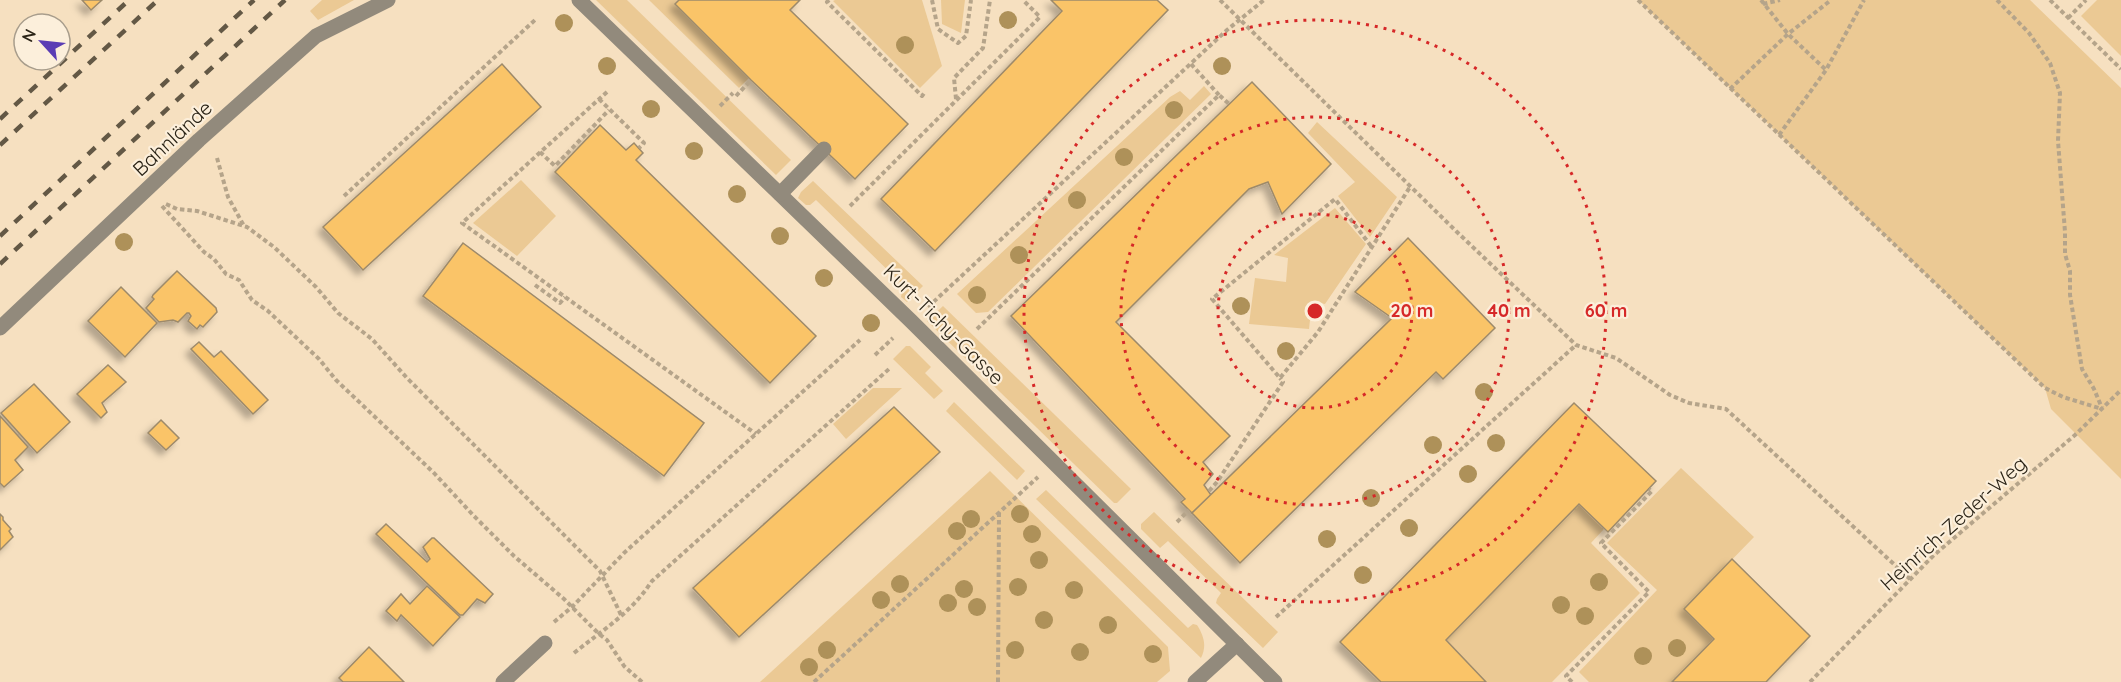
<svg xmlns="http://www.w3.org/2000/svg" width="2121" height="682" viewBox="0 0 2121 682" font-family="Quicksand,sans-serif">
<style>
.green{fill:#ebc994}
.building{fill:#fac468;stroke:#9d8a6b;stroke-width:1.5;filter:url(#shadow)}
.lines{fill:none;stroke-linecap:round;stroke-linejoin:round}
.path{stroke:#b5a48a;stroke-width:4;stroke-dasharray:4.5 3;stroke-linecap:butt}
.minor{stroke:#928a7c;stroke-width:15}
.rail{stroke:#635845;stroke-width:4.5;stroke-dasharray:10 10;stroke-linecap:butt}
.tree{fill:#ae9159}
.ring{fill:none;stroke:#d62828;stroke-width:3;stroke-dasharray:3 6}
.labels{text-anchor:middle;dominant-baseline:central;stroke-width:4.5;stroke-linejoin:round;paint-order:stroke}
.street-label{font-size:20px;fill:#2a2316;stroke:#fcefdb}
.centre{fill:#d62828;stroke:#fcefdb;stroke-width:3}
.ring-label{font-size:18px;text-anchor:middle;font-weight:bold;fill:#d62828;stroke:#fcefdb;stroke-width:4.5;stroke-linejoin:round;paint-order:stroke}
</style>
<defs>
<filter id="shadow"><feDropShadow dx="-5.5" dy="5.5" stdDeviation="3" flood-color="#0004"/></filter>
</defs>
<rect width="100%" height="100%" fill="#f6e0c0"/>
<g class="green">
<path d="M322,0h32l-36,20 -8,-9z"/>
<path d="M596,0h31l164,160 -15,15z"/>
<path d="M649,0h30l70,78 -10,10z"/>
<path d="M835,0h87l20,66 -22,22 -87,-87z"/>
<path d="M941,0h24l-4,33 -19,-9z"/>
<path d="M1638,0h392l91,88v391l-70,-70 -6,-21z"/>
<path d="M2097,0h24v56l-40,-40z"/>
<path d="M1204,86l7,8 -223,218 -12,1 -19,-19 213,-197 10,-6 10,9z"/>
<path d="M1317,122l80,75 -27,40 -32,-41 17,-14 -47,-49z"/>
<path d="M521,180l35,36 -39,40 -44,-33z"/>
<path d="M813,181l110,105 -16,16 -6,-5 1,-5 3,-5 -89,-87 -6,5h-4l-8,-7 3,-6z"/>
<path d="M1335,208l31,36 -41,60 -13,-2 -3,27 -60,-5 6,-46 31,4 2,-24 -14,-3z"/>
<path d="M943,306l188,183 -14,14h-3l-187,-182z"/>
<path d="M906,346h4l21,21 -6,6 18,18 -9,8 -41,-40z"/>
<path d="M873,388h29l-56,51 -13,-15z"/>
<path d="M954,402l71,69 -8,9 -71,-69z"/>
<path d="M1681,468l73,69 -70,72 30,30 -42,43h-83l-10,-10 78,-82 -50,-47z"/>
<path d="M990,471l178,176 2,24 -13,11h-397z"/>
<path d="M1046,490l142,138 5,-4 4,1c7,11 10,21 4,33l-165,-159z"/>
<path d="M1579,504l25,25 -13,14 49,50 -88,89h-66l-40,-42z"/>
<path d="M1154,512l124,120 -15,16 -47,-45 1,-4 4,-6 -53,-52 -8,7 -19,-19v-5z"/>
</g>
<g class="building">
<path d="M82,0h20l-11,10z"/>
<path d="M679,0h121l-10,10 118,114 -53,55 -104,-99 -76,-76z"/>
<path d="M1051,0h106l11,10 -233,241 -54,-52 181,-188z"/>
<path d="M502,64l39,43 -178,163 -40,-43z"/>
<path d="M1252,82l79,82 -49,50 -14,-32 -19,7 -133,133 114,114 -27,26 10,12 -9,11 7,10 -19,18 -11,-11 4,-3 -174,-183z"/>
<path d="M600,125l26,25 8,-7 9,10 -7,7 180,176 -46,47 -215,-211z"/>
<path d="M1408,238l87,90 -52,51 -7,-7 -196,191 -48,-50 200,-195 -37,-26z"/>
<path d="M463,243l241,180 -40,53 -241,-180z"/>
<path d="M177,271l39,37 1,4 -14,15 -3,-2 -3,4 -9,-8 3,-5 -2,-3h-2l-9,9 -5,-2 -14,2 -13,-14 8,-9 -2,-2 1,-2z"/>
<path d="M121,287l36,36 -32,34 -37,-36z"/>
<path d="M199,342l15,15 7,-6 47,49 -15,14 -62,-65z"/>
<path d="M108,365l18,17 -24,21 5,9 -6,6 -24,-24z"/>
<path d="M34,384l36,38 -33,31 -36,-40z"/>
<path d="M1574,403l82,78 -48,51 -29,-28 -133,136 40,42h-105l-41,-40z"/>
<path d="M894,407l46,45 -201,185 -46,-49z"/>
<path d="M0,416l28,31 -13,13 8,10 -19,17 -4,-4z"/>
<path d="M161,420l18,18 -13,12 -18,-17z"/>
<path d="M0,514l3,3v3l8,9 -2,2 4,6 -13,13z"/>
<path d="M386,524l41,38 3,-3 -7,-12 9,-9h2l59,56 -8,9 -8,-4 -14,16h-3l-84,-81z"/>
<path d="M1732,559l78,77 -44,46h-94l42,-43 -30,-30z"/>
<path d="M427,586l33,31 -27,29 -32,-31 -4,6 -11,-10 15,-17 9,10z"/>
<path d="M369,647l35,35h-61l-4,-4z"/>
</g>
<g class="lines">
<g class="path">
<path d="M829,0l-2,2 95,94 3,-4"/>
<path d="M932,0l6,29 20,14 8,-7 5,-36"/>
<path d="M1220,0l237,232 119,113 40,13 54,37 19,8 37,6 184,170"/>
<path d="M1638,0l407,388 18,9 39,12"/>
<path d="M1761,0l27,34 38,36"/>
<path d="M1997,0l32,33 21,30 10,30 -2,48 7,91v22l5,17v24l12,74 12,20 8,19"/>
<path d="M2050,0l71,69"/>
<path d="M1763,4l17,-4"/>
<path d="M2068,18l18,-18"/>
<path d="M1191,64l28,31"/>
<path d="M1730,89l58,-55 43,-34"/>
<path d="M607,92l-145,131 294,211"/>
<path d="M736,96l15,-16"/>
<path d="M599,99l45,44 -5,5"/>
<path d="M956,99l-2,-21 29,-30 7,-48"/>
<path d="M720,106l13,-13"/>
<path d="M1779,135l47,-65 38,-70"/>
<path d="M540,152l15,14 54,-56"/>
<path d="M217,158l11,39 16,29"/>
<path d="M344,196l191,-176"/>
<path d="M166,204l11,5 20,2 50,16 27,20 42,40 22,26 34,26 35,39 193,193 22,46"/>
<path d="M162,206l42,46 10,7 12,15 13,6 13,20 16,11 51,48 17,21 98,93 40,43 40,40 50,43 35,35 8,6 17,26 18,16"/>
<path d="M850,206l190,-189 -17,-17"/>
<path d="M1371,246l-36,-47 -123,100 68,79 38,-46 92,-145"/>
<path d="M535,285l25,18 5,-6"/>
<path d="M928,307l299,-277 37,-30"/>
<path d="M977,329l242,-234 10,9"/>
<path d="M875,355l18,-17"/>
<path d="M1209,491l8,-9 66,-100 -3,-4"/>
<path d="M1177,522l12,-12"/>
<path d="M1276,617l300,-272"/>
<path d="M554,622l18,-15 52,-54 236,-213"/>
<path d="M574,653c30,-24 57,-40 78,-72l237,-212"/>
<path d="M814,682l224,-205"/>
<path d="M998,682l1,-170"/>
<path d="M1572,682l-6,-6 83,-84 -48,-49 51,-52 -3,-2"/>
<path d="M1810,682l124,-127 141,-120 46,-45"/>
</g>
<g class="minor">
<path d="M579,0l332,321 364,361"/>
<path d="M780,194l44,-45"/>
<path d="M0,328l199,-188 117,-104 72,-36"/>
<path d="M503,682l42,-39"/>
<path d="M1195,682l42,-38"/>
</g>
<g class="rail">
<path d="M0,119l129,-119"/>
<path d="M0,145l158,-145"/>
<path d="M0,236l254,-236"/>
<path d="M0,264l285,-264"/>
</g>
</g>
<g class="tree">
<circle cx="1008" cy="20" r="9"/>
<circle cx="564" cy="23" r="9"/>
<circle cx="905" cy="45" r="9"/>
<circle cx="607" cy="66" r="9"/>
<circle cx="1222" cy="66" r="9"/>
<circle cx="651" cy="109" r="9"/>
<circle cx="1174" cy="110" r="9"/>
<circle cx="694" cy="151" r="9"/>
<circle cx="1124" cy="157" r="9"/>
<circle cx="737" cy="194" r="9"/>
<circle cx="1077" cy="200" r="9"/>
<circle cx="780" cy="236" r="9"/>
<circle cx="124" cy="242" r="9"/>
<circle cx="1019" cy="255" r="9"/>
<circle cx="824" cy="278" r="9"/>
<circle cx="977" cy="295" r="9"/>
<circle cx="1241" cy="306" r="9"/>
<circle cx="871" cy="323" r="9"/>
<circle cx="1286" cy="351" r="9"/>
<circle cx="1484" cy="392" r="9"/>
<circle cx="1496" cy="443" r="9"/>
<circle cx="1433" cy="445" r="9"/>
<circle cx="1468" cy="474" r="9"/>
<circle cx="1371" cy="498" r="9"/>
<circle cx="1020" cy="514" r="9"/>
<circle cx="971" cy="519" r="9"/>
<circle cx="1409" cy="528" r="9"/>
<circle cx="957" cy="531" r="9"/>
<circle cx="1032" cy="534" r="9"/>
<circle cx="1327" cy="539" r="9"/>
<circle cx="1039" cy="560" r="9"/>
<circle cx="1363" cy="575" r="9"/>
<circle cx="1599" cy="582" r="9"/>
<circle cx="900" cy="584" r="9"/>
<circle cx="1018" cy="587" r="9"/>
<circle cx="964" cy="589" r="9"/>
<circle cx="1074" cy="590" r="9"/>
<circle cx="881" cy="600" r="9"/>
<circle cx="948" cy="603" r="9"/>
<circle cx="1561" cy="605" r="9"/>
<circle cx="977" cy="607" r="9"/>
<circle cx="1585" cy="616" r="9"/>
<circle cx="1044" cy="620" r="9"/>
<circle cx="1108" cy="625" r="9"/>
<circle cx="1677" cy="648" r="9"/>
<circle cx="827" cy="650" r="9"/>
<circle cx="1015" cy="650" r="9"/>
<circle cx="1080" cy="652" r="9"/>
<circle cx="1153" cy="654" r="9"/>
<circle cx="1643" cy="656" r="9"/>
<circle cx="809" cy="667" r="9"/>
</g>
<g class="ring">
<circle cx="1315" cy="311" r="97"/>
<circle cx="1315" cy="311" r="194"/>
<circle cx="1315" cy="311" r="291"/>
</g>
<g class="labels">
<g class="street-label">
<text transform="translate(172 138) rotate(-43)">Bahnlände</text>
<text transform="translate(944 324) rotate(45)">Kurt-Tichy-Gasse</text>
<text transform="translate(1953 523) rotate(-42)">Heinrich-Zeder-Weg</text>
</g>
</g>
<circle cx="1315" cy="311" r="9" class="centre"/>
<g class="ring-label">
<text x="1412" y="317">20 m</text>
<text x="1509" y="317">40 m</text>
<text x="1606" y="317">60 m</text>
</g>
<g transform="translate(42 42) rotate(297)"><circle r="28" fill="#fcefdb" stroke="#a89d8c" stroke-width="1.5"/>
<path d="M0-4.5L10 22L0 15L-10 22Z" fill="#5a3cb4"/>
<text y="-9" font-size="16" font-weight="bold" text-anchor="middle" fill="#2a2316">N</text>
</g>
</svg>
